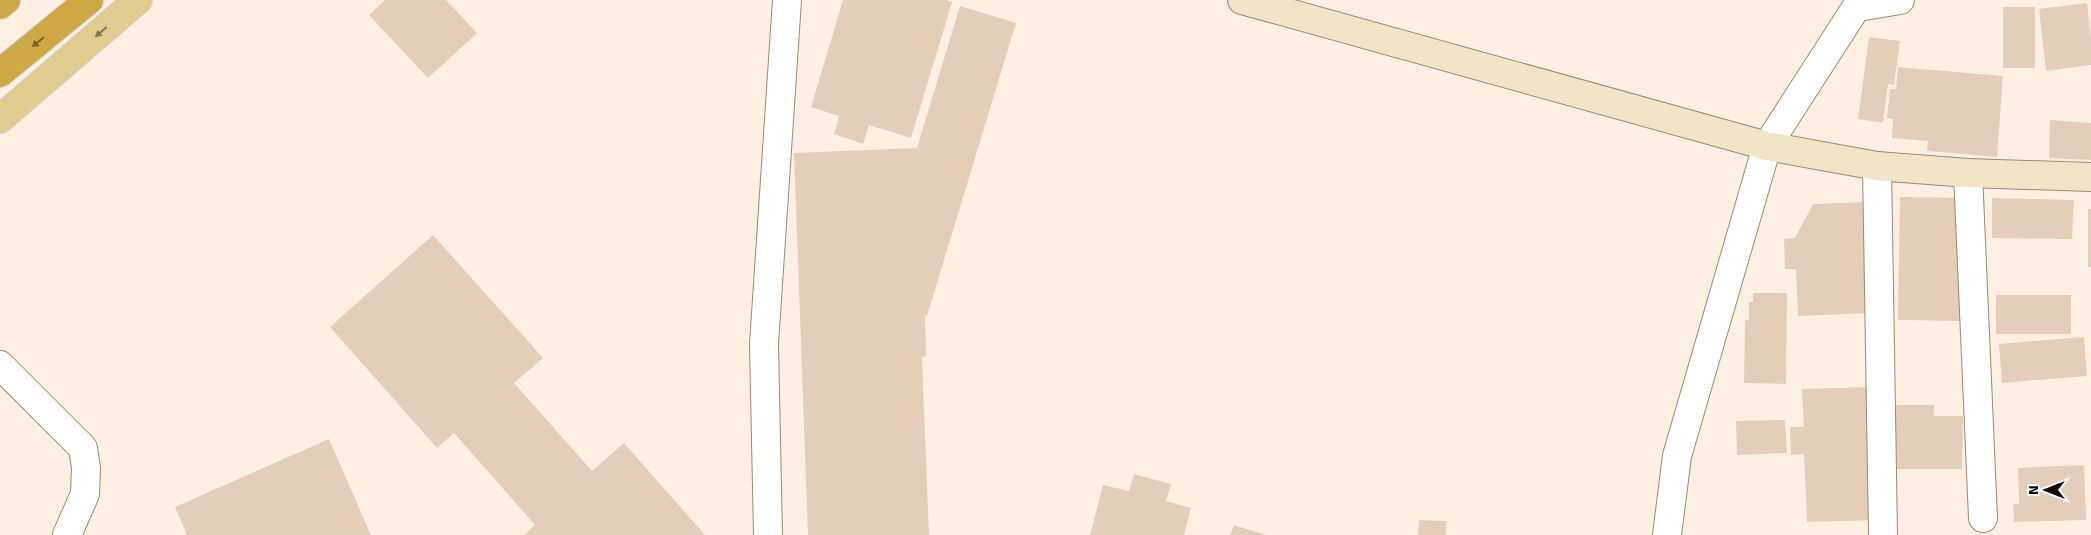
<svg xmlns="http://www.w3.org/2000/svg" width="2091" height="535" viewBox="0 0 2091 535" font-family="Signika,sans-serif">
<style>
.building{fill:#e4ceb9}
.lines{fill:none;stroke-linecap:round;stroke-linejoin:round}
.street-casing{stroke:#9b8873;stroke-width:30}
.secondary-casing{stroke:#9b8873;stroke-width:30}
.primary-casing{stroke:#d4d3d2;stroke-width:30}
.highway-casing{stroke:#d4d3d2;stroke-width:30}
.street{stroke:#fff;stroke-width:28}
.secondary{stroke:#f0e5c7;stroke-width:28}
.primary{stroke:#e2cb8f;stroke-width:28}
.highway{stroke:#cea844;stroke-width:28}
.oneway{fill:#847551}
.oneway2{fill:#796128}
</style>
<rect width="100%" height="100%" fill="#fdf0e3"/>
<g class="building">
<path d="M385,0h61l31,33 -49,45 -59,-63z"/>
<path d="M843,0h103l6,2 -41,136 -42,-13 -6,19 -29,-10 5,-18 -28,-9z"/>
<path d="M2087,3l4,36v26l-45,6 -7,-62z"/>
<path d="M960,6l56,17 -89,293 -2,-1 1,41 -4,1 7,178h-121l-14,-382 123,-5z"/>
<rect x="2003" y="7" width="32" height="61"/>
<path d="M1869,37l31,4 -6,44 -6,-1 -5,39 -25,-4z"/>
<path d="M1898,67l105,9 -6,81 -70,-6 1,-10 -36,-3 1,-19 -6,-1 3,-29h6z"/>
<path d="M2050,120l41,3v37l-42,-2z"/>
<path d="M1900,197l67,1 -2,123 -67,-1z"/>
<path d="M1992,198l82,2 -2,39 -80,-1z"/>
<path d="M1868,202l5,111 -75,3 -2,-47h-11l-1,-30 11,-1 18,-34z"/>
<rect x="2088" y="209" width="3" height="58"/>
<path d="M433,235l110,123 -29,25 78,88 32,-28 81,92h-181l11,-10 -81,-92 -17,15 -107,-121z"/>
<path d="M1753,293h34l-1,91 -42,-1 1,-63h4v-18h4z"/>
<rect x="1996" y="295" width="75" height="39"/>
<path d="M2084,337l3,39 -85,7 -3,-39z"/>
<path d="M1875,387l5,133 -73,2 -3,-68 -13,1 -1,-28h14l-2,-38z"/>
<path d="M1896,405h38v11h29l-1,53h-67z"/>
<path d="M1785,420l2,33 -50,2 -1,-34z"/>
<path d="M329,439l42,96h-184l-12,-28z"/>
<path d="M2084,465l2,55 -72,2 -1,-18h6l-1,-36z"/>
<path d="M1134,474l37,10 -5,17 25,7 -7,27h-94l13,-50 26,6z"/>
<path d="M1419,520l27,1v14h-28z"/>
<path d="M1234,525l32,10h-36z"/>
</g>
<g class="lines">
<defs>
<g id="street">
<path d="M1858,7l42,-7"/>
<path d="M1877,166l6,369"/>
<path d="M1968,173l15,345"/>
<path d="M0,365l83,83 3,20 -1,26 -18,41"/>
<path d="M768,535l-4,-191 23,-344"/>
<path d="M1667,535l10,-79 90,-310 94,-146"/>
</g>
<path id="secondary" d="M1242,0l525,146 110,20 91,7 123,4"/>
<path id="primary" d="M0,119l138,-119"/>
<g id="highway">
<path d="M0,5l6,-5"/>
<path d="M0,73l89,-73"/>
</g>
</defs>
<use href="#street" class="street-casing"/>
<use href="#secondary" class="secondary-casing"/>
<use href="#primary" class="primary-casing"/>
<use href="#highway" class="highway-casing"/>
<use href="#street" class="street"/>
<use href="#secondary" class="secondary"/>
<use href="#primary" class="primary"/>
<use href="#highway" class="highway"/>
</g>
<defs><path id="oneway-solid" d="M-6-.8H1V-3.2L6.5 0L1 3.2V.8H-6Z" transform="scale(1.25)"/></defs>
<use class="oneway" href="#oneway-solid" transform="translate(101 32) rotate(139)"/>
<use class="oneway2" href="#oneway-solid" transform="translate(38 42) rotate(141)"/>
<g transform="translate(2046 490) rotate(270)" stroke="#ffffff" stroke-width="4" paint-order="stroke">
<path d="M0-4L9 19L0 12L-9 19Z" fill="#120b05"/>
<text y="-8" font-size="14" font-weight="bold" text-anchor="middle" fill="#120b05">N</text>
</g>
</svg>
